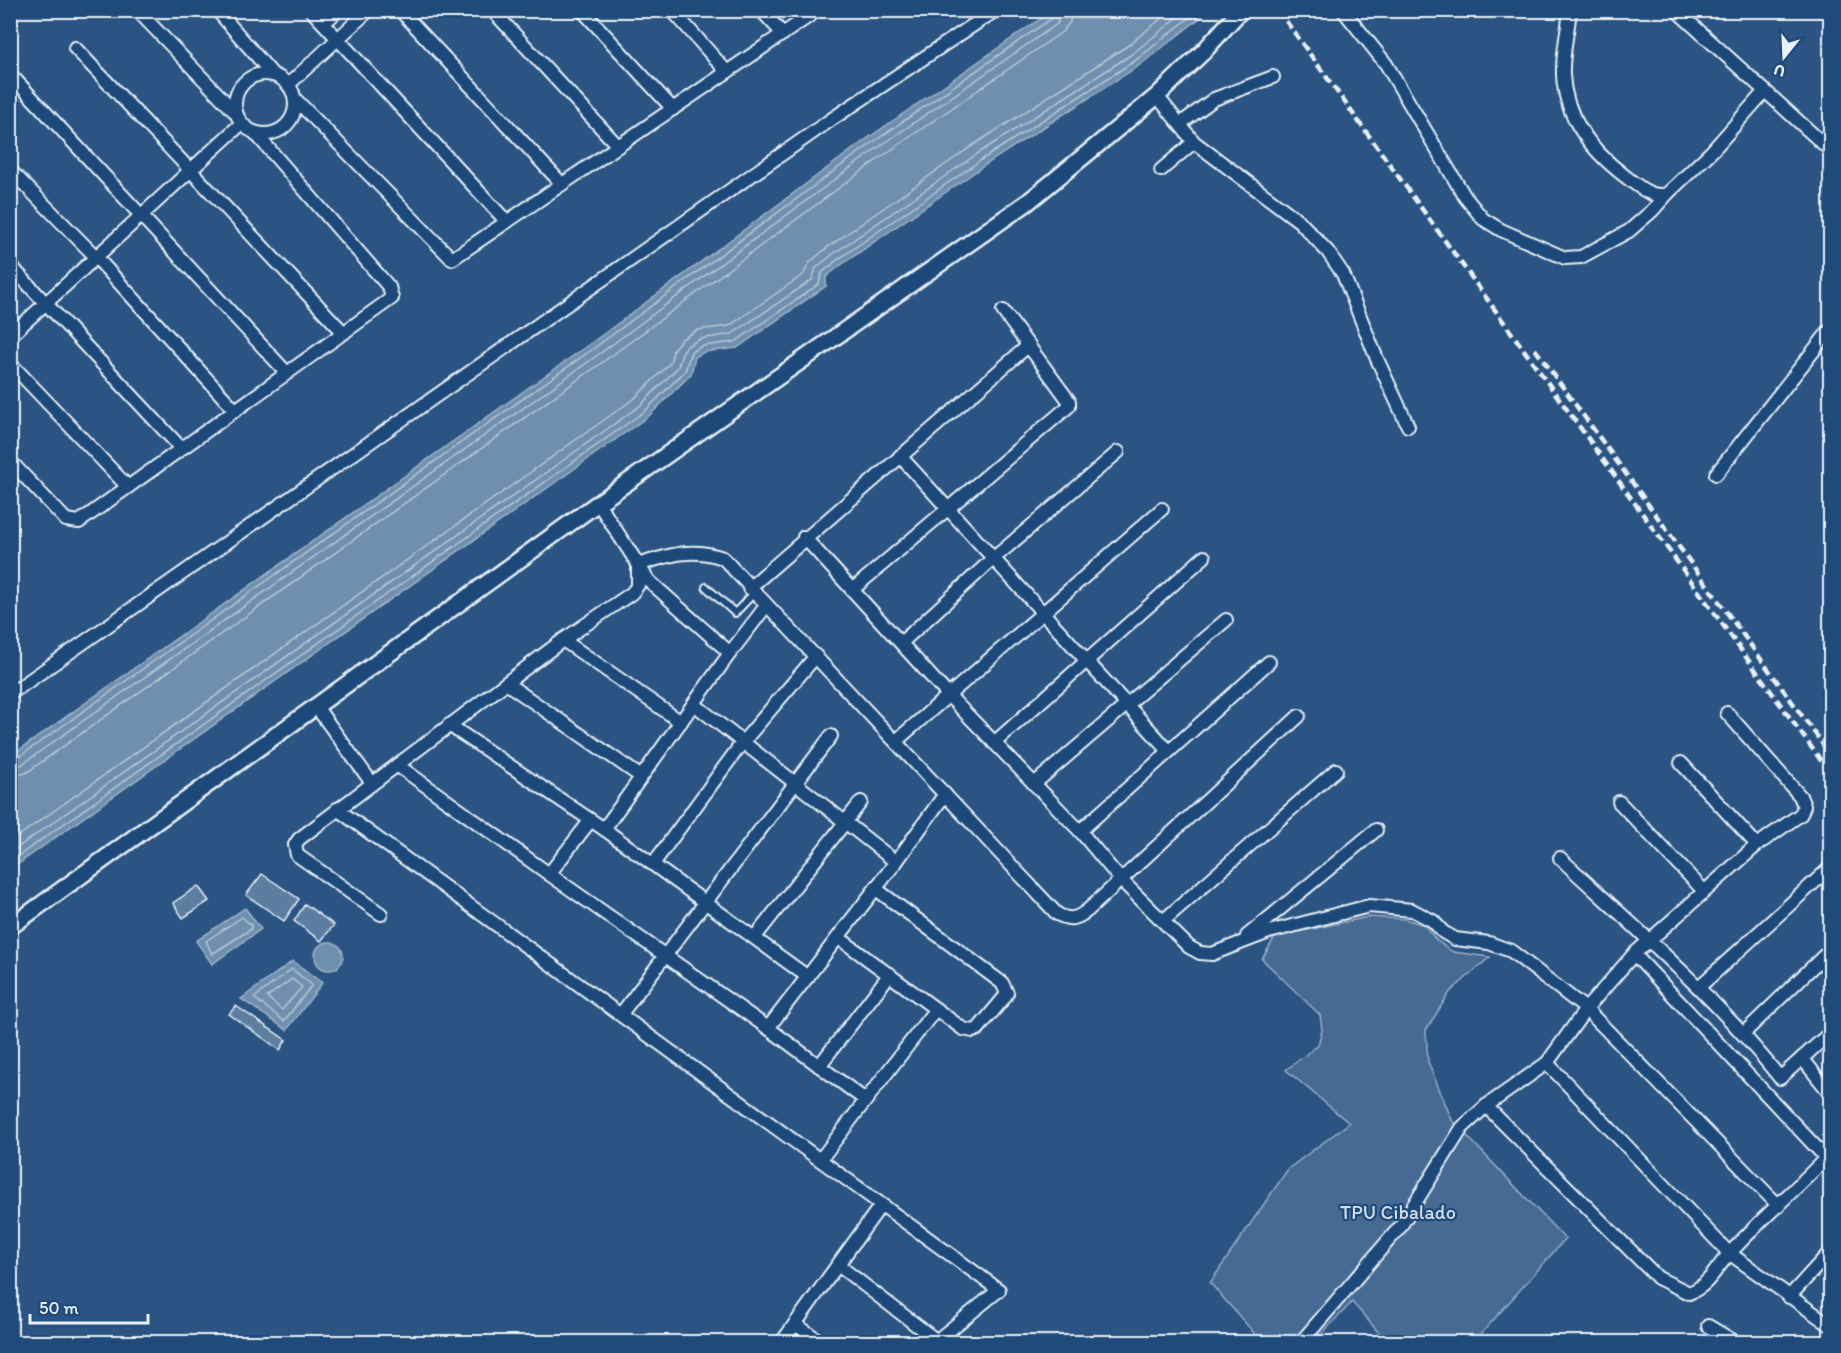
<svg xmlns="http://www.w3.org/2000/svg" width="1841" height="1353" viewBox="0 0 1841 1353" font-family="Itim,sans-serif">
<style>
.green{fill:#476b93;stroke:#98aec6;stroke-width:1.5}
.water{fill:#708ead;stroke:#a0b6cb;stroke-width:1.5}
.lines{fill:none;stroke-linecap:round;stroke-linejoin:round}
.shore{stroke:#b8c9da;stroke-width:1.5}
.building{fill:#5d7da1;stroke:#e8f1f8;stroke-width:1.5}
.service-casing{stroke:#e8f1f8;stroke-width:10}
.minor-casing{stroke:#e8f1f8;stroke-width:16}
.tertiary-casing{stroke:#e8f1f8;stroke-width:20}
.service{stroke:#1f4a7a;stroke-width:6}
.minor{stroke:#1f4a7a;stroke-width:12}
.tertiary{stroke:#1f4a7a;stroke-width:15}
.rail{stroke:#e8f1f8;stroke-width:4.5;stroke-dasharray:9 4.5;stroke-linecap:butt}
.labels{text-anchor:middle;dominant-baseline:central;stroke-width:4.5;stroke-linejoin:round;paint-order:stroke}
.park-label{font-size:20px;fill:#d0dde9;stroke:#1f4a7a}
</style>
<rect width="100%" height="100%" fill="#2b5482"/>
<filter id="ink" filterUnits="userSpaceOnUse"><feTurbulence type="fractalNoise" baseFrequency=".0167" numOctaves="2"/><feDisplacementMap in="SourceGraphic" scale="12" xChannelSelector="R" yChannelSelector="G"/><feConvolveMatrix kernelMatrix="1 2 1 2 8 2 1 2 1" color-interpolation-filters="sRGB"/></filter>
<g filter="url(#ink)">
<path class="green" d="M1368,917l37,2 19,6 12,15 17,12 37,5 -40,35 -24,38 2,32 24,58 113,119 -91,103h-87l-35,-40 -38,40h-52l-52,-59 78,-114 61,-46 -63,-53 32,-25 4,-15 -2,-15 -58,-56 13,-22z"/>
<g class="water">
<path d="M1053,10l156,1 -69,54 -155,100 -144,100 -15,12v9l-89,62 -33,4 -9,5 -4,17 -41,41 -639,454v-113l583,-415 274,-203z"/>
<path d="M245,908l16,21 -49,35 -16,-23z"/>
<circle cx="329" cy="956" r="14"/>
<path d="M293,961l29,22 -35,47 -46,-31z"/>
</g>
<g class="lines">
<g class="shore">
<path d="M10,760l6,-1 581,-413 275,-203 180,-125 3,-8"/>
<path d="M10,768l11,-3 581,-413 274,-203 181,-125 6,-14"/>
<path d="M10,777l16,-4 581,-414 274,-202 181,-125 8,-10 2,-12"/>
<path d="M10,842l625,-444 35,-35 4,-15 8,-9 15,-9 32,-4 74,-51 7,-13 18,-15 144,-101 155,-100 45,-36"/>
<path d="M10,853l631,-448 37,-38 4,-14 5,-7 13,-7 32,-5 80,-54 4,-12 17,-14 144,-100 155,-100 55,-44"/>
<path d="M10,862l635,-451 40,-40 6,-19 11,-6 33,-4 84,-58 3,-11 15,-13 144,-100 155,-100 63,-50"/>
<path d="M242,917l9,8v4l-39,25 -6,-13z"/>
<path d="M292,969l20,16 -28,36 -30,-23z"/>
<path d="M292,979l10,8 -20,23 -15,-13z"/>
</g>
</g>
<g class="building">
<path d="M262,874l37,25 -15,22 -38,-26z"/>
<path d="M198,886l11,15 -26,17 -10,-15z"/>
<path d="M305,904l29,21 -13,16 -27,-20z"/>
<path d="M236,1006l50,34 -6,10 -51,-36z"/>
</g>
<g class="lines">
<defs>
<path id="service" d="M706,587l29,26 18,-19"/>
<g id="minor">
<path d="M137,10l97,101"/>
<path d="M217,10l56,65"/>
<path d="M311,10l196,212"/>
<path d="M400,10l162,174"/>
<path d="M492,10l126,136"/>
<path d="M582,10l91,99"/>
<path d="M672,10l55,62"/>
<path d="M761,10l22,24"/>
<path d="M1343,10l43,54 79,133 18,22 18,11 64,28 16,-1 48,-26 23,-20 15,-17"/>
<path d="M1570,10c-2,21 -8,44 -7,65 2,43 30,77 63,102 12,9 26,22 41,17l45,-43 52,-59"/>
<path d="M1676,10l154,140"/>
<path d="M324,23l14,-13"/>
<path d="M75,48l269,285"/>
<circle cx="265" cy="104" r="30"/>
<path d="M10,74l277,299"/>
<path d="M289,84l80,-74"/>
<path d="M1157,96l37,46 105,79 29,31 15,22 34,85 31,67"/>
<path d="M295,99l157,160 366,-249"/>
<path d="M1180,124l34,-25 59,-22"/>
<path d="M10,170l85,86 140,154"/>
<path d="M1161,170l33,-28"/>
<path d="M10,265l170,182"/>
<path d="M10,336l231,-212"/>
<path d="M10,363l118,124"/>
<path d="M900,456l268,294"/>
<path d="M10,461l56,59 13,2 313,-224 -3,-11 -133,-153"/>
<path d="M1716,474l114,-144"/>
<path d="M598,503l51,78 81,72 -126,176"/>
<path d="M804,537l145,159 131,135 40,48 69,68 11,6 12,1 57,-22 100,-26 43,4 21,11 10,11 12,7 34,4 22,8 75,58 193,197"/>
<path d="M749,588l280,-243"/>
<path d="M852,590l217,-184v-5l-66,-90"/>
<path d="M563,640l118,82"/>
<path d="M902,642l92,-84 124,-106"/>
<path d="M730,653l36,-47"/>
<path d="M506,683l134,93"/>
<path d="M10,694l822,-575 164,-109"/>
<path d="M694,704l202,158"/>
<path d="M317,708l55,75"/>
<path d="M449,725l155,104 204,148"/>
<path d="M896,741l266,-232"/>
<path d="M994,743l210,-186"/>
<path d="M1681,763l76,82"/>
<path d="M397,765l152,109 41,-53"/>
<path d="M1034,784l192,-164"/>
<path d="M1619,802l85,89"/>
<path d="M337,809l662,481 -64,52"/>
<path d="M1080,831l189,-169"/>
<path d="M1560,858c76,71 155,138 220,220l50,-45"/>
<path d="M653,864l89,-121 74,-87"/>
<path d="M549,874l219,154 96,71"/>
<path d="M381,914l-84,-59 -2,-10 4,-6 264,-199 69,-47 6,-8v-20c30,-10 55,-18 85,-7l334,356c13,7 20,5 31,-4l211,-194"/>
<path d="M1163,921l173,-151"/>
<path d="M1247,936l129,-106"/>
<path d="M755,937l106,-135"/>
<path d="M839,938l124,91 10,2 5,-2 26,-31 3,-5 -5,-10 -126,-94"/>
<path d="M1634,954l196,208"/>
<path d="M1700,986l130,-118"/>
<path d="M621,1014l210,-278"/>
<path d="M768,1028l128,-166 49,-68"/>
<path d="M1744,1033l86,-83"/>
<path d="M1802,1058l28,35"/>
<path d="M1547,1063l182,190 101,72"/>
<path d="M819,1066l71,-92"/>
<path d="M1486,1106l172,172 31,15c21,-8 27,-26 42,-41 30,-33 64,-62 95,-94"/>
<path d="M820,1160l115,-150"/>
<path d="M838,1265l99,76"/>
<path d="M1789,1297l41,-45"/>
<path d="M795,1324l26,18"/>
<path d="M1708,1326l27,16"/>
<path d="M782,1342l99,-137"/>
<path d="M1301,1342l99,-115 62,-99 24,-22 61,-43 39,-54 48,-55 123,-109 44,-31 3,-8 -4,-10 -73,-83"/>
</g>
<path id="tertiary" d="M10,927l588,-424 430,-301 129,-106 46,-44 38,-42"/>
</defs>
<use href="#service" class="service-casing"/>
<use href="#minor" class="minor-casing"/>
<use href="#tertiary" class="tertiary-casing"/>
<use href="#service" class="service"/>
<use href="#minor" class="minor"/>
<use href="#tertiary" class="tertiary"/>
<g class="rail">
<path d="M1278,10l552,763"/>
<path d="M1535,349l295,405"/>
</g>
</g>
</g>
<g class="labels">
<g class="park-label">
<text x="1398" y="1212">TPU Cibalado</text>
</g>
</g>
<rect width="1841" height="1353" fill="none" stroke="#1f4a7a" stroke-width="36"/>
<rect x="18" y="18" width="1805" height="1317" fill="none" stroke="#e8f1f8" stroke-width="2" filter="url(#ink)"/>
<g transform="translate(1784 57) rotate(198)" stroke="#1f4a7a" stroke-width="4.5" paint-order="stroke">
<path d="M0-4.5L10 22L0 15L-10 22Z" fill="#e8f1f8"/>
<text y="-9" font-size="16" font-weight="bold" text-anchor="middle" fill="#e8f1f8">U</text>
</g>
<path d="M30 1314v9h118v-9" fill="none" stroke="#e8f1f8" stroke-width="3"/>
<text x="39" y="1314" font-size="18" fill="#e8f1f8" stroke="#1f4a7a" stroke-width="4.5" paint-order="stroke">50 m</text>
</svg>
